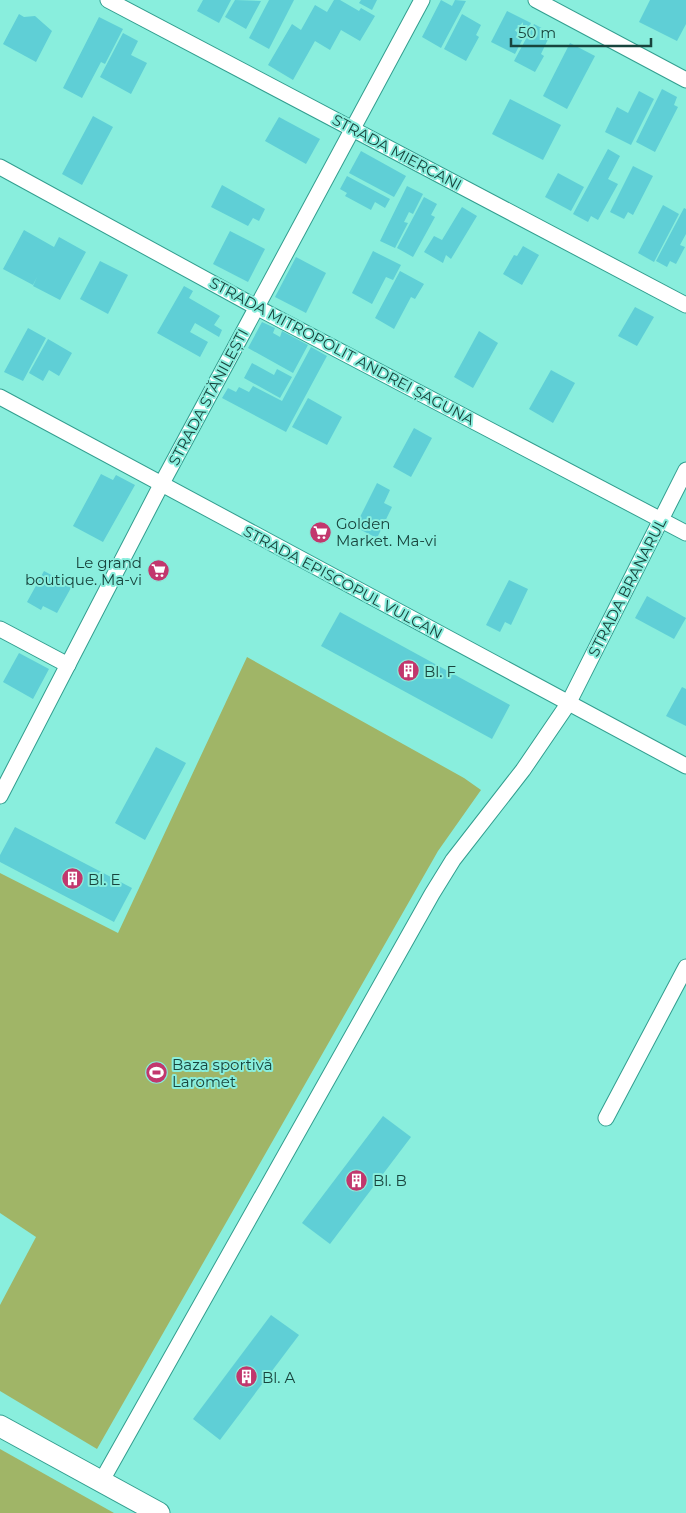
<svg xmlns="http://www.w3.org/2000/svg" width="686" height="1513" viewBox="0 0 686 1513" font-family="Montserrat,sans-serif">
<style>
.green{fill:#a0b567}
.building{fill:#5fcfd6}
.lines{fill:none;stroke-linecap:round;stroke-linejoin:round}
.street-casing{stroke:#329e8f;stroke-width:17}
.secondary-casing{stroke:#329e8f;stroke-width:23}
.street{stroke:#fff;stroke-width:15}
.secondary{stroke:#fff;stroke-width:21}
.labels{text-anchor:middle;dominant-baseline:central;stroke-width:4;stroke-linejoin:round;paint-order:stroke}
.street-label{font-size:15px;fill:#18443d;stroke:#89eedd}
.poi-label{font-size:15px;fill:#18443d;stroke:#89eedd;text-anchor:start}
</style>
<rect width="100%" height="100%" fill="#89eedd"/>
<g class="green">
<path d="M247,657l217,121 17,12 -43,61 -341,598 -97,-58v-86l36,-68 -36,-24v-340l118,60z"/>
<path d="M0,1449l114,64h-114z"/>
</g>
<g class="building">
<path d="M203,0h28l-12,23 -22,-12z"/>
<path d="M235,0l26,1 -15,28 -21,-12z"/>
<path d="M269,0h25l-25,49 -20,-11z"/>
<path d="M334,0h6l19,11 2,-3 14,8 -15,25 -19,-11 -11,20 -15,-9 -22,39 -25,-15 24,-41 9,6 14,-25 12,7z"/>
<path d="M361,0h16l-5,10 -13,-7z"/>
<path d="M441,0l11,6 3,-6 11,1 -25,47 -19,-11z"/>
<path d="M650,0h36v24l-9,17 -38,-19z"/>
<path d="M507,11l24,12 -16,31 -24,-12z"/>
<path d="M19,14l5,3 11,-1 17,15 -16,31 -33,-18z"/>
<path d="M462,14l19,11 -5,10 3,2 -13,24 -22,-12z"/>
<path d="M99,17l24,12 -18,35 -4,-2 -19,36 -19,-10z"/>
<path d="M534,24l17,9 -10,21 3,2 -9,16 -21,-11z"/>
<path d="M123,33l15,8 -7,14 16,8 -16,31 -31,-17z"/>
<path d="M570,43l25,13 -28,53 -24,-13z"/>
<path d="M662,89l15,8 -3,8 4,2 -23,45 -19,-10z"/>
<path d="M639,91l15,8 -23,46 -26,-13 12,-25 11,6z"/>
<path d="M510,99l51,26 -18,35 -51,-26z"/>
<path d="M93,116l20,11 -31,58 -20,-11z"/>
<path d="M279,117l41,22 -14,25 -41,-23z"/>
<path d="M608,149l12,7 -12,23 10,5 -20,36 -7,-4 -3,6 -15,-8z"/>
<path d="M361,151l45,25 -12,21 -45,-24z"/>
<path d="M633,166l20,10 -20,39 -5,-3 -4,7 -14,-7z"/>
<path d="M558,173l26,14 -13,24 -26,-14z"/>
<path d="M347,176l43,23 -5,9 -10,-6 -4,8 -26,-14 2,-3 -7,-4z"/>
<path d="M222,185l43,24 -6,12 -6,-3 -5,8 -37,-19z"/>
<path d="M407,186l16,8 -10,20 -4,-2 -5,10 4,1 -13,25 -15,-7z"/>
<path d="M424,197l13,7 -6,11 4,2 -22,40 -16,-9z"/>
<path d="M663,205l16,9 -25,48 -16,-9z"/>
<path d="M462,207l15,9 -26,43 -5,-4 -3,8 -19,-11 10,-16 8,4z"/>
<path d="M684,208l2,1v25l-6,11 5,2 -9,17 -6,-3 -3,6 -11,-6z"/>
<path d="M24,230l30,17 5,-10 27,15 -26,48 -27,-14 4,-9 -4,8 -30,-16z"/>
<path d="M230,231l35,18 -17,33 -35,-18z"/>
<path d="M523,246l16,9 -17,30 -19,-11 11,-19 3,1z"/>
<path d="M373,251l28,14 -8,15 -7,-3 -14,27 -20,-11z"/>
<path d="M296,257l30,16 -20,40 -31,-16z"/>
<path d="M100,261l28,14 -20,39 -28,-15z"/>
<path d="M400,271l24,13 -9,15 -4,-2 -17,32 -19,-11z"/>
<path d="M184,286l9,5 -4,7 31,18 -6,9 8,5 -3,7 -24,-14 -5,9 18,10 -8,15 -43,-24z"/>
<path d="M635,307l19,10 -17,29 -19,-10z"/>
<path d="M262,322l13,6 -2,5 7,4 2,-6 26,14 -15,28 -45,-25z"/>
<path d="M28,328l18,10 -23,43 -19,-9z"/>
<path d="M479,331l19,12 -25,45 -19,-11z"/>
<path d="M48,339l24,14 -13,23 -10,-6 -6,11 -14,-8z"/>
<path d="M311,347l16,9 -41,76 -64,-34 6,-10 8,4 3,-5 10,5 4,-6 29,15z"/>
<path d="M252,363l22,12 3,-6 15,8 -12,21 -36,-20z"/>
<path d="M551,370l24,13 -22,40 -24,-14z"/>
<path d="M308,398l34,19 -15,28 -35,-18z"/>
<path d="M414,428l18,10 -21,39 -18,-10z"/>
<path d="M101,474l12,6 3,-5 19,10 -32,57 -30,-16z"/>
<path d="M377,483l13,7 -6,13 8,4 -15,31 -22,-11z"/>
<path d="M44,571l28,15 -15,27 -14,-7 -2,4 -14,-8z"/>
<path d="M509,580l19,9 -17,36 -6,-3 -5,10 -14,-7z"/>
<path d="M647,596l39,22 -12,21 -39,-21z"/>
<path d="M340,612l170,93 -18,34 -171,-93z"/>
<path d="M19,653l30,16 -16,30 -30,-17z"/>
<path d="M682,687l4,2v37l-20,-10z"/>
<path d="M156,747l30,16 -41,77 -30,-17z"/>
<path d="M15,827l117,61 -18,34 -114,-60v-7z"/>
<path d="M383,1116l28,21 -81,107 -28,-21z"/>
<path d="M271,1315l28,20 -79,105 -27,-21z"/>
</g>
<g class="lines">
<defs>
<g id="street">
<path d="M108,0l578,305"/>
<path d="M536,0l150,80"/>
<path d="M0,167l256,140 430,226"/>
<path d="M0,397l686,369"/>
<path d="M0,629l68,36"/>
<path d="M0,796l161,-311 261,-485"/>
<path d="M606,1118l80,-151"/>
<path d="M101,1482l331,-588 21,-34 70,-90 45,-66 118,-234"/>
</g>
<path id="secondary" d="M0,1426l159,87"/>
</defs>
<use href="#street" class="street-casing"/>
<use href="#secondary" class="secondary-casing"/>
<use href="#street" class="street"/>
<use href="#secondary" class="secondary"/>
</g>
<defs>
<symbol id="supermarket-disc" viewBox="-11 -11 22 22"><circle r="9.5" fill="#c2376d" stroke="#89eedd"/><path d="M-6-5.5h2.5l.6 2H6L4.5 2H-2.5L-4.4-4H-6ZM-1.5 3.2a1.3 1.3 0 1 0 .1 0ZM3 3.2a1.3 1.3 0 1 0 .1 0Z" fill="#fff"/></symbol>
<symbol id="building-disc" viewBox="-11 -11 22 22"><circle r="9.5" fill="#c2376d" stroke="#89eedd"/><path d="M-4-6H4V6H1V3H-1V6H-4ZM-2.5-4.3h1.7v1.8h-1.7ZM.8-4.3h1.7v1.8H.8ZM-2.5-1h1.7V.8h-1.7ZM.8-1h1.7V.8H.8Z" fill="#fff"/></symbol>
<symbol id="stadium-disc" viewBox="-11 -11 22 22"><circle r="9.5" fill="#c2376d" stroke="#89eedd"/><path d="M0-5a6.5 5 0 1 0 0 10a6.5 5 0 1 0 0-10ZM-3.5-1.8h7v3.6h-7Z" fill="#fff"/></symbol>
</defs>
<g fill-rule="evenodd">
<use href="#supermarket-disc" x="308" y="520" width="25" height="25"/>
<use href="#supermarket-disc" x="146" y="558" width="25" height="25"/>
<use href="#building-disc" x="396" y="658" width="25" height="25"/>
<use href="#building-disc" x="60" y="866" width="25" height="25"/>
<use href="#stadium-disc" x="144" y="1060" width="25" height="25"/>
<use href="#building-disc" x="344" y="1168" width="25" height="25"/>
<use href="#building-disc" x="234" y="1364" width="25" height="25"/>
</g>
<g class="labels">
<g class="street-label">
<text transform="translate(397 152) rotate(28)">STRADA MIERCANI</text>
<text transform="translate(342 351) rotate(28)">STRADA MITROPOLIT ANDREI ȘAGUNA</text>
<text transform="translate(208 397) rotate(-62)">STRADA STĂNILEȘTI</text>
<text transform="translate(343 582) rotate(28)">STRADA EPISCOPUL VULCAN</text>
<text transform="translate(627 587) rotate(-63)">STRADA BRANARUL</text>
</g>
<g class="poi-label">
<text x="336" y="523">Golden<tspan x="336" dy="17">Market. Ma-vi</tspan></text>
<text x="142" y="562" text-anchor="end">Le grand<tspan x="142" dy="17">boutique. Ma-vi</tspan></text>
<text x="424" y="671">Bl. F</text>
<text x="88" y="879">Bl. E</text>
<text x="172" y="1064">Baza sportivă<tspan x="172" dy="17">Laromet</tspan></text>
<text x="373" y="1180">Bl. B</text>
<text x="262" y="1377">Bl. A</text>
</g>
</g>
<path d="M511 38v8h140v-8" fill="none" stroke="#18443d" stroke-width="2.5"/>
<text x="518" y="38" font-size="15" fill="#18443d" stroke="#89eedd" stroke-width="4" paint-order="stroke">50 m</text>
</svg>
